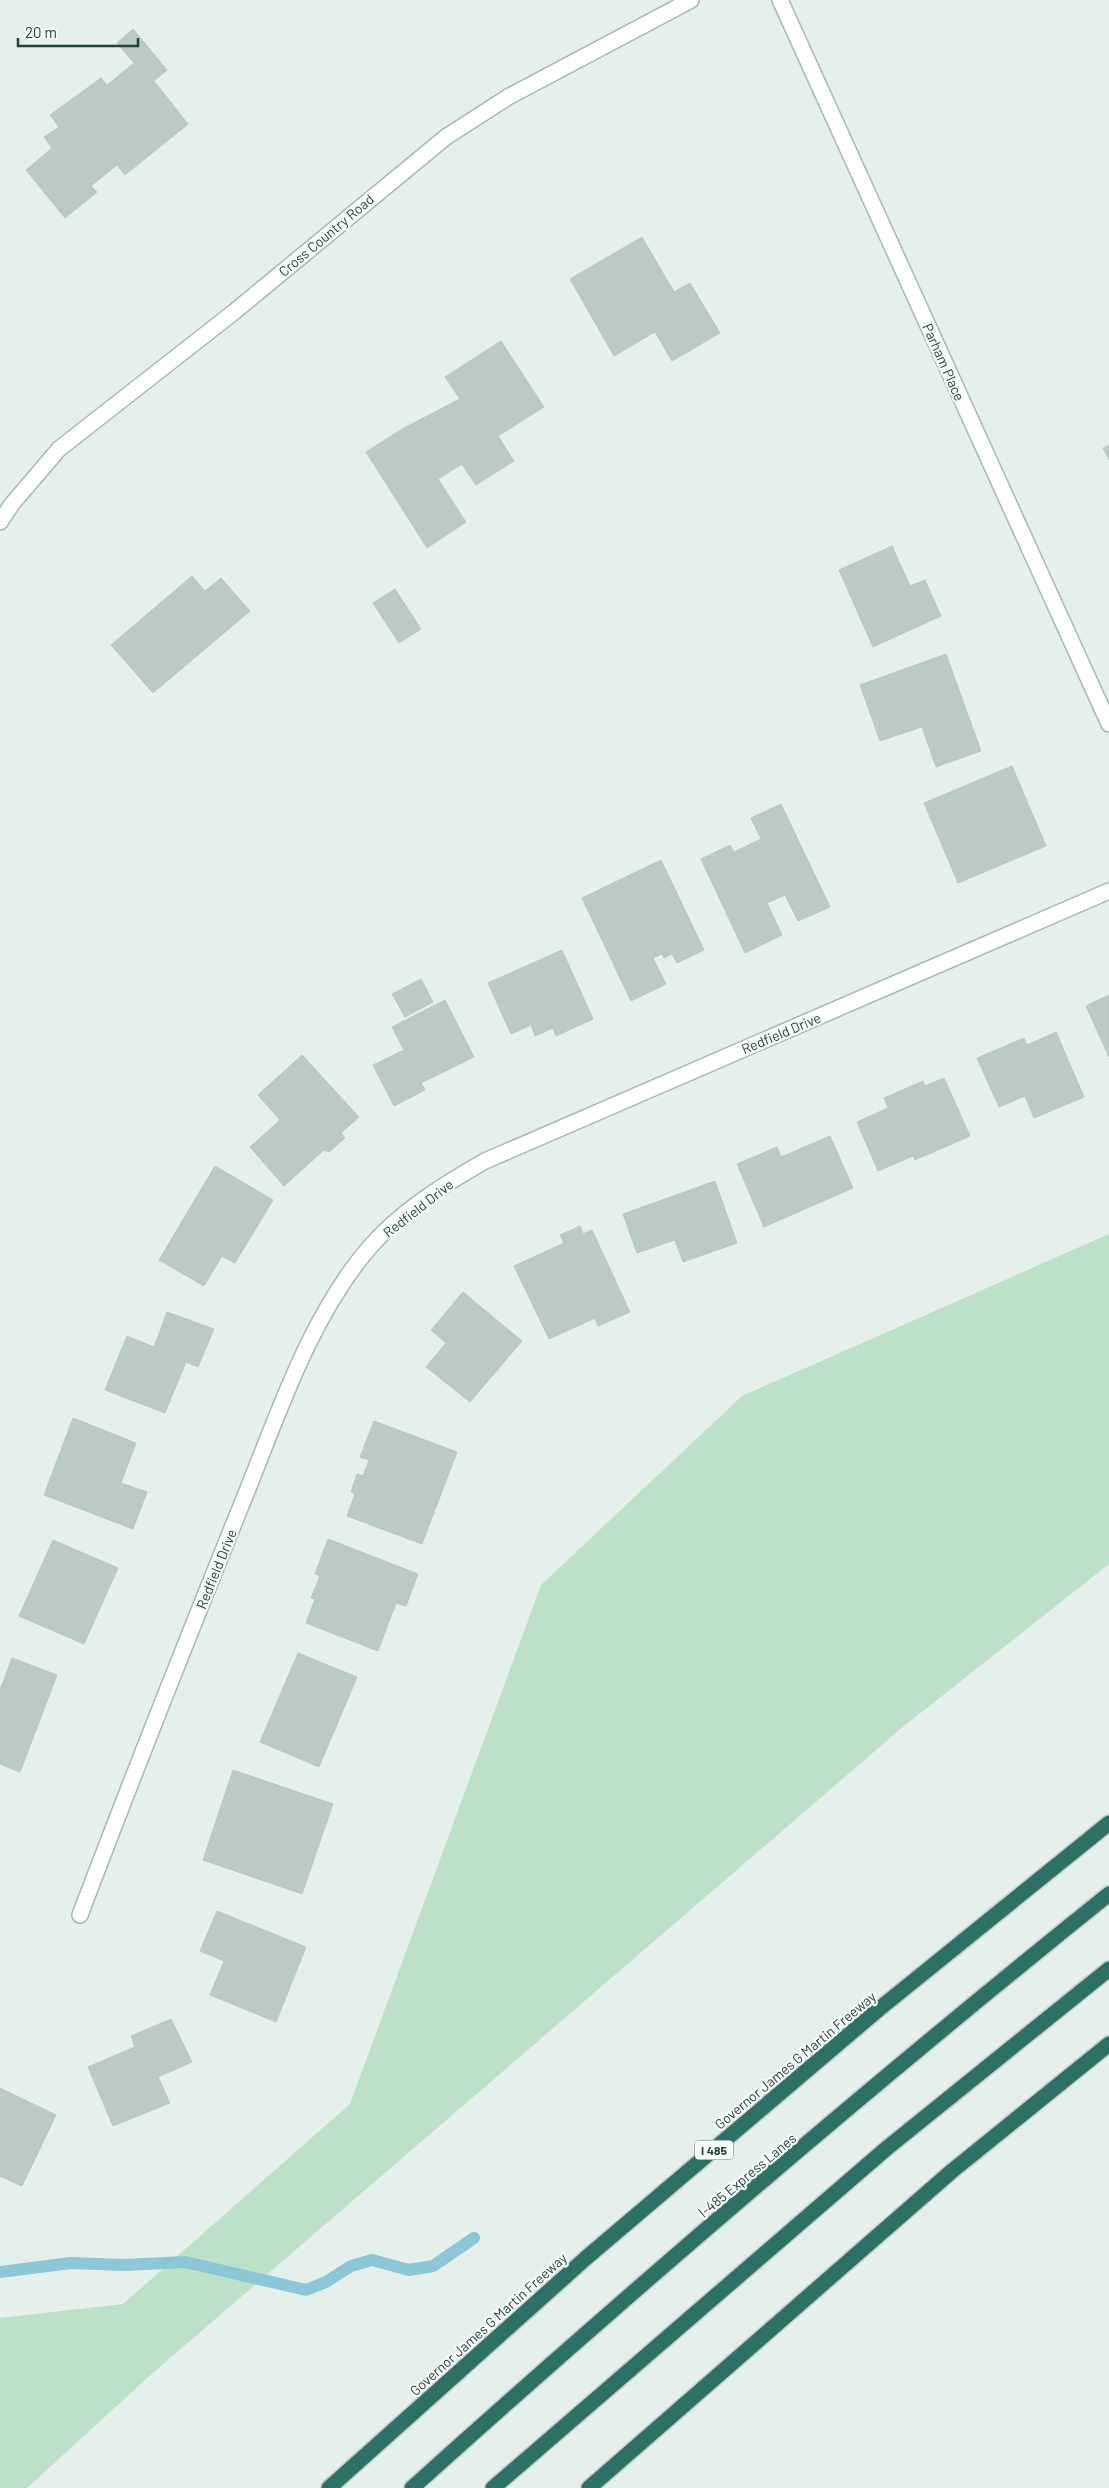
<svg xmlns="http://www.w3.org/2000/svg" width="1109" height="2488" viewBox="0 0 1109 2488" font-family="Barlow,sans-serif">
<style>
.green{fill:#bde1c8}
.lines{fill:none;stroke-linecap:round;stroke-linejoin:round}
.stream{stroke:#8bc7d6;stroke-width:12}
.building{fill:#bacac4;stroke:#b7c9c2}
.minor-casing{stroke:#a7b8b3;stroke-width:18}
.motorway-casing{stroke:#c1cac8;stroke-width:18}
.minor{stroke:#fff;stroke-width:15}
.motorway{stroke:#2d7065;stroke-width:15}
.labels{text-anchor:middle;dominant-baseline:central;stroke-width:4.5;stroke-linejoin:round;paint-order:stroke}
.shield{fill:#f6fbf9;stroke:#627a74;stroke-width:1}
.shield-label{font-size:12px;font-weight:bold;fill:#23423b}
.street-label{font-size:14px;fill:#23423b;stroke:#f6fbf9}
</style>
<rect width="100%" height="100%" fill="#e5efeb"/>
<path class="green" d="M1109,1234v330l-205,162 -749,645 -128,117h-27v-170l123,-14 227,-200 191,-519 201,-189z"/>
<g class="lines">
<path class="stream" d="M0,2272l71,-9 53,2 61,-3 121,28 20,-8 25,-16 21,-6 37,10 24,-4 41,-28"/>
</g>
<g class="building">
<path d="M133,29l34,41 -13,11 34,43 -63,51 -8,-10 -26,21 6,6 -32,26 -39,-48 26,-22 -8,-11 15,-10 -9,-12 51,-37 6,7 27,-22 -17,-20z"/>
<path d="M642,237l32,55 16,-9 30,50 -48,28 -17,-29 -41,24 -44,-77z"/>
<path d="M501,341l43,66 -46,29 16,25 -38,24 -14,-21 -24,15 28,43 -39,26 -61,-96 36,-23 58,-30 -15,-22z"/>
<path d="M1109,445v15l-6,-12z"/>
<path d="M892,546l18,40 15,-6 16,36 -68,31 -34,-77z"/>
<path d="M192,576l13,15 16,-13 29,33 -97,82 -42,-48z"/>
<path d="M395,589l26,40 -22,14 -26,-40z"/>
<path d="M946,654l35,97 -45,16 -14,-40 -42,14 -20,-56z"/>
<path d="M1012,766l34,80 -88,37 -34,-80z"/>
<path d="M781,804l49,103 -32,14 -13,-26 -18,8 15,32 -37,18 -44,-94 29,-14 4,7 27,-13 -10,-21z"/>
<path d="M661,860l43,90 -27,13 -5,-9 -8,4 -2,-4 -9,4 13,26 -35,17 -49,-103z"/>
<path d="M562,950l31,69 -37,17 -3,-8 -18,8 -4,-11 -20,9 -23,-51z"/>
<path d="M421,979l12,23 -28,15 -13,-23z"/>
<path d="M1109,995v62l-23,-51z"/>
<path d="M445,1000l29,57 -53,26 4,7 -31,16 -21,-41 31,-15 -12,-23z"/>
<path d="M1056,1032l28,65 -50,21 -9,-22 -26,11 -22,-49 47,-20 3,7z"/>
<path d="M302,1055l57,62 -18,16 4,5 -16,14 -5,-2 -40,36 -34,-39 30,-27 -22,-25z"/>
<path d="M944,1078l26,58 -55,24 -2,-4 -35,15 -21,-49 31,-14 -4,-10 39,-17 2,5z"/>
<path d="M830,1136l23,52 -89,39 -27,-63 40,-17 4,10z"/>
<path d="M215,1166l58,34 -38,63 -13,-7 -18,30 -45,-26z"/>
<path d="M715,1181l22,62 -54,19 -8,-22 -38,13 -14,-39z"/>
<path d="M580,1226l3,8 9,-4 38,82 -32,14 -3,-8 -46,21 -35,-73 50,-23 -4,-8z"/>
<path d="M463,1292l59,49 -52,61 -44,-35 20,-24 -15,-13z"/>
<path d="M167,1312l47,17 -16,38 -12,-5 -21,51 -60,-23 22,-54 27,11z"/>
<path d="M73,1418l63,25 -15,40 26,9 -14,37 -89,-34z"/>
<path d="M374,1421l83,31 -35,92 -75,-28 8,-22 -4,-2 6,-18 6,2 6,-16 -9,-3z"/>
<path d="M328,1539l90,35 -12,32 -10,-3 -18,48 -72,-28 9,-24 -4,-1 9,-22 -5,-2z"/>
<path d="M53,1540l65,28 -34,76 -65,-28z"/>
<path d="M298,1653l59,24 -38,90 -59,-25z"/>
<path d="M12,1658l45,17 -37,97 -20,-8v-74z"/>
<path d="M233,1770l100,34 -31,90 -99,-34z"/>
<path d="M217,1911l89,36 -30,75 -66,-27 14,-34 -24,-10z"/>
<path d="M171,2019l21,43 -34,15 12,26 -57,23 -25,-59 47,-20 -4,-11z"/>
<path d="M0,2088l56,27 -34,71 -22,-10z"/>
</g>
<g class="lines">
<defs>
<g id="minor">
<path d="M780,0l329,724"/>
<path d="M0,522l12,-18 47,-55 175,-137 212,-175 62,-40 183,-97"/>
<path d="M80,1915c52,-137 106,-273 161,-409 35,-85 67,-187 128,-258 32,-37 74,-63 116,-87l624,-270"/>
</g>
<g id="motorway">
<path d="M329,2488l257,-230 293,-249 230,-186"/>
<path d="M412,2488c227,-204 459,-403 697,-594"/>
<path d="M493,2488l394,-340 222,-179"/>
<path d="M589,2488l363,-317 157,-127"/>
</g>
</defs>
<use href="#minor" class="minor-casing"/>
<use href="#motorway" class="motorway-casing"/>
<use href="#minor" class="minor"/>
<use href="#motorway" class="motorway"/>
</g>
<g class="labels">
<rect class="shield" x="695" y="2140.5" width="38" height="19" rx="4"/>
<g class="shield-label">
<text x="714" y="2150">I 485</text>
</g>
<g class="street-label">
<text transform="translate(326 235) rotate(-40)">Cross Country Road</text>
<text transform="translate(944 362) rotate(66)">Parham Place</text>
<text transform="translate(781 1033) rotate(-23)">Redfield Drive</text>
<text transform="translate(418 1208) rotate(-38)">Redfield Drive</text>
<text transform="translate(216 1569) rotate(-68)">Redfield Drive</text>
<text transform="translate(795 2060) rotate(-40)">Governor James G Martin Freeway</text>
<text transform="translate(747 2175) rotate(-40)">I-485 Express Lanes</text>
<text transform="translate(488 2324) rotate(-42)">Governor James G Martin Freeway</text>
</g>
</g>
<path d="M18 38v8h120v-8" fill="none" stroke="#23423b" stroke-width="2.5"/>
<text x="25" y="38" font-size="15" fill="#23423b" stroke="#f6fbf9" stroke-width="4" paint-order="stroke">20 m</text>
</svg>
